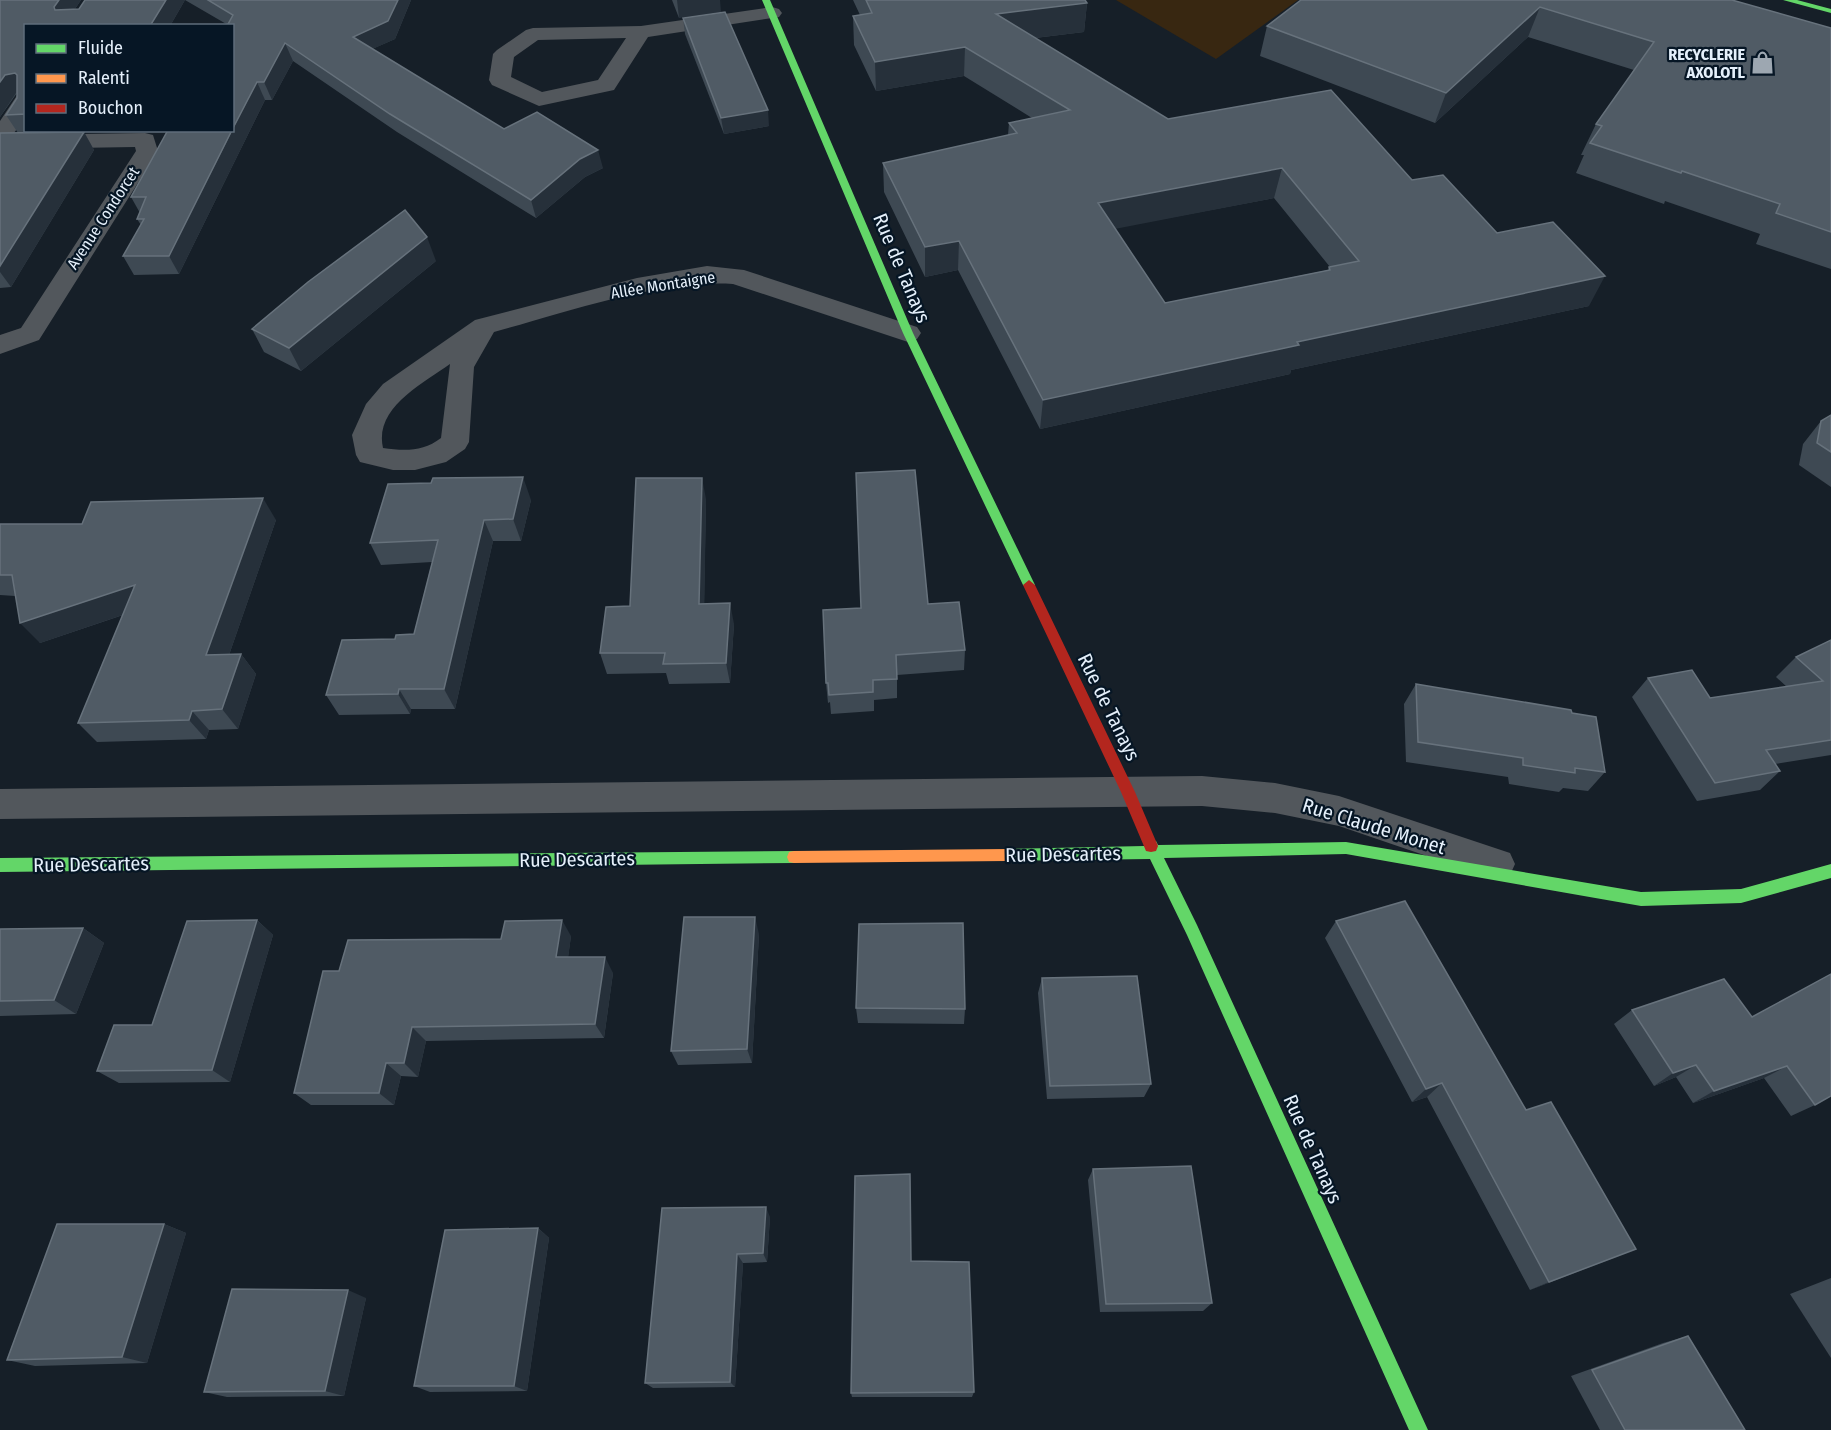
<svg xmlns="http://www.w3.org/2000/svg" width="1831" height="1430" viewBox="0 0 1831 1430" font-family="'Fira Sans Condensed',sans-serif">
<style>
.green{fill:#382711}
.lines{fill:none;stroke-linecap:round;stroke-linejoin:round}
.street{fill:#52575c;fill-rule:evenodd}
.fast{fill:#63d668;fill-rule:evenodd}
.slow{fill:#ff974d;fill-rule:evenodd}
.jam{fill:#b3261e;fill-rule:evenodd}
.wall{fill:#3e4953;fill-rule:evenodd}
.shaded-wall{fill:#26303a}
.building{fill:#505b65;stroke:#67727c;stroke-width:1.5;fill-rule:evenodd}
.labels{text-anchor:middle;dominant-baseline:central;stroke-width:4.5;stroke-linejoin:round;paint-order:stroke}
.far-poi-label{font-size:16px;font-weight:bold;fill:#e5f0fb;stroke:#061625;text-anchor:end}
.far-street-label{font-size:16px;fill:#e5f0fb;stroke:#061625}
.street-label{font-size:20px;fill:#e5f0fb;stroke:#061625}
</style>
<rect width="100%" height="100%" fill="#161f28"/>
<path class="green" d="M1116,0h182l-82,59z"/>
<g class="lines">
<g class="street">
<path d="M772,7l7,2 3,4 -3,4 -131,20 -34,53 -75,16 -47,-21 -3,-5 4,-26 4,-4 29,-20 7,-2 108,-2zM626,38l-28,42 -56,12 -31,-15 3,-20 24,-17z"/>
<path d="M26,93v23l-12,17 3,2 128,-2 8,2 5,16 -119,189 -39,14v-19l21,-7 115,-177 -1,-4 -123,2 -12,-5v-23l18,-27z"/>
<path d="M707,266l37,4 173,57 4,6 -4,6 -9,3 -175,-58c-72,-5 -169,29 -239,48l-20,35 -5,75 -4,7 -19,13 -31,8h-22l-33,-8 -4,-7 -4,-20 14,-31 17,-20 92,-64 162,-42zM450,364l-9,74c-18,14 -37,13 -58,10 -9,-40 39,-64 67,-84z"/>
<path d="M1202,776l73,7 64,13 171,57 5,11 -5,11 -13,5 -158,-54 -64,-13 -73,-7 -1202,13v-30z"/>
</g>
<g class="fast">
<path d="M762,0h8l143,333 122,252 -2,3 -4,2 -6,-5 -120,-252z"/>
<path d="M1783,0h14l34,9v4z"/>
<path d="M1151,840l5,1 2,4 188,-3 295,50 100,-3 90,-25v14l-90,25 -100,3 -295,-52 -182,4 33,67 231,505h-19l-222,-495 -37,-76 -143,2 -5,-1 -2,-5 2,-5 5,-1 137,-3 2,-5z"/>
<path d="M794,851l5,1 2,5 -2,5 -5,1 -794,9v-14z"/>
</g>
<path class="slow" d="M1007,849l5,1 2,5 -2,5 -5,1 -213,2 -5,-1 -2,-5 2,-5 5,-1z"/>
<path class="jam" d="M1029,580l6,5 100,207 23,54 -2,5 -5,1 -5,-1 -25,-59 -98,-207z"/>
</g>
<g class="wall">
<path d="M0,0h81l-6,9h4l6,-9h326l-16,39 -23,10 132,80 99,39 -18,9 -49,41 -139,-86 -104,-71 -21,39h-7l-86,174 -45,1 -11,-19 18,-31 -4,-6 3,-6 -9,-16 97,-172 -43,-25 -15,26h-144v104h80l-1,1 -21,1 10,18 -83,137 -11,1v-155h18l-12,-18 11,-17v-5l-17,24z"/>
<path d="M672,0h48l-41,18z"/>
<path d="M853,0h232l2,3 -3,29 -49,6 133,81 244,61 85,53 92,73 -298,64 -1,4 -250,55 -82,-159 -33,7 -41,-85 -1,-29 125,-28 1,-12 23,-5 -68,-42 -88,15 -22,-46 -1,-29 7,-1zM1274,198l56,69h-1l-1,3 -163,33 -50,-75z"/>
<path d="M1301,0h431l99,28v241l-75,-25 4,-10 -95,-33 -1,3 -88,-31 8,-18h-3l15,-31 38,-54 -106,-33 -93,86 -175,-67 7,-30z"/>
<path d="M683,18l86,108 -45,8 -39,-100z"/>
<path d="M436,261l-135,110 -37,-19 -12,-23z"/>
<path d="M1831,415v72l-32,-22 4,-21 18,-23z"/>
<path d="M706,499l-2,105 30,20 -4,59 -61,1 -3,-11 -59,1 -7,-21 30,-47z"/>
<path d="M531,500l-10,41h-28l-38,168h-44l-1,5 -71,1 -13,-20 69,-56 19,-5 18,-72 -51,3 -11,-22z"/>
<path d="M276,520l-47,135 12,-1 15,20 -18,55 -29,1 -3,9 -109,3 -19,-19 45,-108 -83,28 -25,-47 -15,-1v-71h82z"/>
<path d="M928,604l37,46 -1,20 -67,5v23l-23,2v11l-43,3 -1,-12 -2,1 -2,-20z"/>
<path d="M1831,640v115l-56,9 5,7 -20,19 -63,11 -65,-104 16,-19 62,20 77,-11 -11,-10 20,-20z"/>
<path d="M1416,684l156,29 33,59 -17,19 -25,-3 -4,4 -50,-8 -1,-7 -102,-15 -2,-58z"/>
<path d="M257,920l16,15 -43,147 -111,1 -22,-12 55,-46z"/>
<path d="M1336,921l190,189 110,139 -106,41 -103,-193 -15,5 -87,-164z"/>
<path d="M83,928l21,15 -28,71 -76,2v-87z"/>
<path d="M759,934l-7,129 -74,2 -7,-14z"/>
<path d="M571,936l-3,21 45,16 -9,65 -178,3 -8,36 -17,-1 -7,29h-83l-17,-12 45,-122 162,-32z"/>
<path d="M1042,978l109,106 -7,13 -97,2 -9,-106z"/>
<path d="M1724,979l91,126 -24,11 -27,-38 -71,25 -17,-26 -22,9 -40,-62 18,-14z"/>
<path d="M856,1008l109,1 -1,15 -106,-1z"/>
<path d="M1093,1169l119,134 -9,8 -103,1 -12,-132z"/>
<path d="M662,1208l108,9 -3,45 -24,1 -8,124 -82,1 -8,-5z"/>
<path d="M164,1224l22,9 -39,130 -112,3 -28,-6z"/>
<path d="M538,1228l11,10 -22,153 -97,1 -16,-6z"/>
<path d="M911,1261l63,131 -2,5h-120l-1,-4z"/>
<path d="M1831,1278v80l-41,-64z"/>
<path d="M366,1298l-22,98 -117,1 -23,-5z"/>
<path d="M1688,1336l57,94h-145l-29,-54 92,-33z"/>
</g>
<g class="shaded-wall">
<path d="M59,0h22l-17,25 -9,-15 -1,-3z"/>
<path d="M166,0h19l-15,26h-20z"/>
<path d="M398,0h13l-16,39 -36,16 -6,-18z"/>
<path d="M677,0h43l1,12 -42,6z"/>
<path d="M1087,3l-3,29 -90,11 2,-29z"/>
<path d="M1540,7l-12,30 -93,86 11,-30z"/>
<path d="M285,43l8,18 -21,39 -8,-18z"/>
<path d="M965,47l-1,29 -88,15 -1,-29z"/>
<path d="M15,73l11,18 -10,2 -16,24v-35l5,-7z"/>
<path d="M257,82l8,18 -86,174 -10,-18z"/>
<path d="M768,110l1,16 -45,8 -3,-16z"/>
<path d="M84,132l10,18 -83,137 -11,-15v-6z"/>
<path d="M598,150l5,18 -18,9 -49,41 -5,-18 49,-41z"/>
<path d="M1282,168l-8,30 -180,35 4,-30z"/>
<path d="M427,237l9,24 -135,110 -12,-23z"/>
<path d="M959,241l-1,29 -33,7v-30z"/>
<path d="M1605,276l-16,30 -298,64 -1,4 -250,55 3,-29 254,-58z"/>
<path d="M523,477l8,23 -10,41 -8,-22z"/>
<path d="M702,478l4,21 -2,126 -5,-21z"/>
<path d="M263,498l13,22 -54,155 -16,-20z"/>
<path d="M484,520l9,21 -38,168 -11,-20z"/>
<path d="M135,585l17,20 -112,38 -20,-20z"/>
<path d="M730,603l4,21 -4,59 -4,-20z"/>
<path d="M241,654l15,20 -18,55 -16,-20z"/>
<path d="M399,689l12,20 -1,5 -12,-20z"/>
<path d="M192,711l17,19 -3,9 -17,-19z"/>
<path d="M755,917l4,17 -7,129 -5,-14z"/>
<path d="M257,920l16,15 -43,147 -18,-12z"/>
<path d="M562,920l9,16 -5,37 -10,-16z"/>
<path d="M83,928l21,15 -28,71 -22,-14z"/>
<path d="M605,957l8,16 -9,65 -9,-14z"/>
<path d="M412,1027l14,14 -8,36 -14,-14z"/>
<path d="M386,1063l15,13 -7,29 -15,-12z"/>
<path d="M1696,1065l-20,12 -22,9 19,-13z"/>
<path d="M1787,1066l-23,12 -71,25 21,-12z"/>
<path d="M1442,1083l-15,14 -15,5 14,-13z"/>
<path d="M766,1207l4,10 -3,45 -4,-9z"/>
<path d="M164,1224l22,9 -39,130 -25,-6z"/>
<path d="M538,1228l11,10 -22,153 -13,-5z"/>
<path d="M1636,1249l-22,9 -84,32 19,-8z"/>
<path d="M737,1254l6,9 -8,124 -5,-5z"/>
<path d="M348,1290l18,8 -22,98 -19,-5z"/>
</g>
<g class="building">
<path d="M0,0h59l-5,7 1,3 24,-1 6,-9h81l-16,26h-124v88l-20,1 11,-17v-23l-2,-2 -10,2 -5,7z"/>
<path d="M208,0h190l-10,21 -35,16 151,92 33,-17 61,38 -18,9 -49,41 -141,-86 -105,-71 -21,39h-7l-25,48v-104h-5l6,-11z"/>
<path d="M866,0h219l2,3 -91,11 172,105 163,-29 81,90 31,-5 54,58 56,-11 52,54 -308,66 2,3 -256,55 -84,-159 -34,6 -42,-84 134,-30 -8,-10 61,-13 -105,-63 -90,15 -22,-46 19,-3zM1282,168l77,93 -30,6 1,3 -165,33 -67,-100z"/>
<path d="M1301,0h431l99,28v204l-55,-19 4,-9 -98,-33 -1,2 -91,-30 12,-17 -6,-2 58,-82 -114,-35 -94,86 -179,-67z"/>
<path d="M725,12l43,98 -47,8 -38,-100z"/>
<path d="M168,130h64l-63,126h-46l21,-37h-7l9,-22h-15z"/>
<path d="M84,132l-84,134v-133z"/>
<path d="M405,210l22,27 -138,111 -37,-19 56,-47z"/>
<path d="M1831,415v37l-14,-9 4,-22z"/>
<path d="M915,470l13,134 31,-2 6,48 -69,5 1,24 -24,1v12l-44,3 -1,-12h-2l-3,-73 38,-2 -5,-135z"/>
<path d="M523,477l-10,42 -29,1 -40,169h-45l-1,5 -72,1 16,-55 53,-1 1,-4 18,-1 24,-94 -68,3 18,-59 43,-1 2,-5z"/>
<path d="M636,478h66l-3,126 31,-1 -4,60 -63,1 2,-11h-65l6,-46 24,-1z"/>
<path d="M263,498l-57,157 35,-1 -19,55 -30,2 -3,9 -111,3 57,-138 -115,38 -8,-48h-12v-51h82l9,-22z"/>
<path d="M1831,640v100l-65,10 14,21 -65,12 -67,-105 44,-8 18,28 113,-17 -27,-24z"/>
<path d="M1416,684l155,26 1,3 24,4 9,55 -30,-4v5l-52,-8v-7l-105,-16z"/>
<path d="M1405,901l121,209 25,-8 85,147 -87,33 -107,-199 -16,6 -90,-168z"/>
<path d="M684,917h71l-8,132 -76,2z"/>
<path d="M257,920l-45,150 -115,1 17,-46h38l35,-104z"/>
<path d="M562,920l-6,37h49l-10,67 -183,3 -8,36h-18l-7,30h-85l29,-122h16l9,-31 153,-1 4,-18z"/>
<path d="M963,923l2,86 -109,-1 3,-84z"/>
<path d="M83,928l-29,72 -54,1v-72z"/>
<path d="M1831,974v122l-16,9 -28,-39 -73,25 -18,-26 -23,8 -41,-63 92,-31 28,38z"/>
<path d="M1137,976l14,108 -101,2 -8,-108z"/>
<path d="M1191,1166l21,137 -106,1 -13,-135z"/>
<path d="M910,1174l1,87 58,1 5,130 -123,1 4,-217z"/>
<path d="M766,1207l-3,46 -26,1 -7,128 -85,1 17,-175z"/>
<path d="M57,1224h107l-42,133 -115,3z"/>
<path d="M538,1228l-24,158h-100l31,-156z"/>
<path d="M232,1289l116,1 -23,101 -121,1z"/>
<path d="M1688,1336l57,94h-120l-33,-60z"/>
</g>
<defs>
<symbol id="shop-bare" viewBox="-9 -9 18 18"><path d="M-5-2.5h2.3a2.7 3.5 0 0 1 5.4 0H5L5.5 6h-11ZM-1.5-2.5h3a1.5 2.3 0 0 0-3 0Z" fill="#9da7b1" stroke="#061625" stroke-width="2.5" paint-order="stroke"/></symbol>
</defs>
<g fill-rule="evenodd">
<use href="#shop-bare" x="1746" y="46" width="33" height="33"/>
</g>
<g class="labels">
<g class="far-poi-label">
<text x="1745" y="54">RECYCLERIE<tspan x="1745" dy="18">AXOLOTL</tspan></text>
</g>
<g class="far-street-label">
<text transform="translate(103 218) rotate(-57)">Avenue Condorcet</text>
<text transform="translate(663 285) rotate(-9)">Allée Montaigne</text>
</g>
<g class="street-label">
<text transform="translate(902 268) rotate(67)">Rue de Tanays</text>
<text transform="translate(1109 707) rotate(64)">Rue de Tanays</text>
<text transform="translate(1374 826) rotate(17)">Rue Claude Monet</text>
<text transform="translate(1063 854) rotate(-1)">Rue Descartes</text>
<text transform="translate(577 859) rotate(-1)">Rue Descartes</text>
<text transform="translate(91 864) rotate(-1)">Rue Descartes</text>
<text transform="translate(1313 1149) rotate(66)">Rue de Tanays</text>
</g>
</g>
<rect x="24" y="24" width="210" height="108" fill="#061625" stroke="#5f6d7b" stroke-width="1.5"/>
<rect x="36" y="44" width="30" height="9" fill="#63d668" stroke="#5f6d7b" stroke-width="1.5"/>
<text x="78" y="54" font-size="18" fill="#e5f0fb">Fluide</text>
<rect x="36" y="74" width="30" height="9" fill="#ff974d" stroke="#5f6d7b" stroke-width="1.5"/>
<text x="78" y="84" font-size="18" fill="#e5f0fb">Ralenti</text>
<rect x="36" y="104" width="30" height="9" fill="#b3261e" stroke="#5f6d7b" stroke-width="1.5"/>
<text x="78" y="114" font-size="18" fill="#e5f0fb">Bouchon</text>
</svg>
